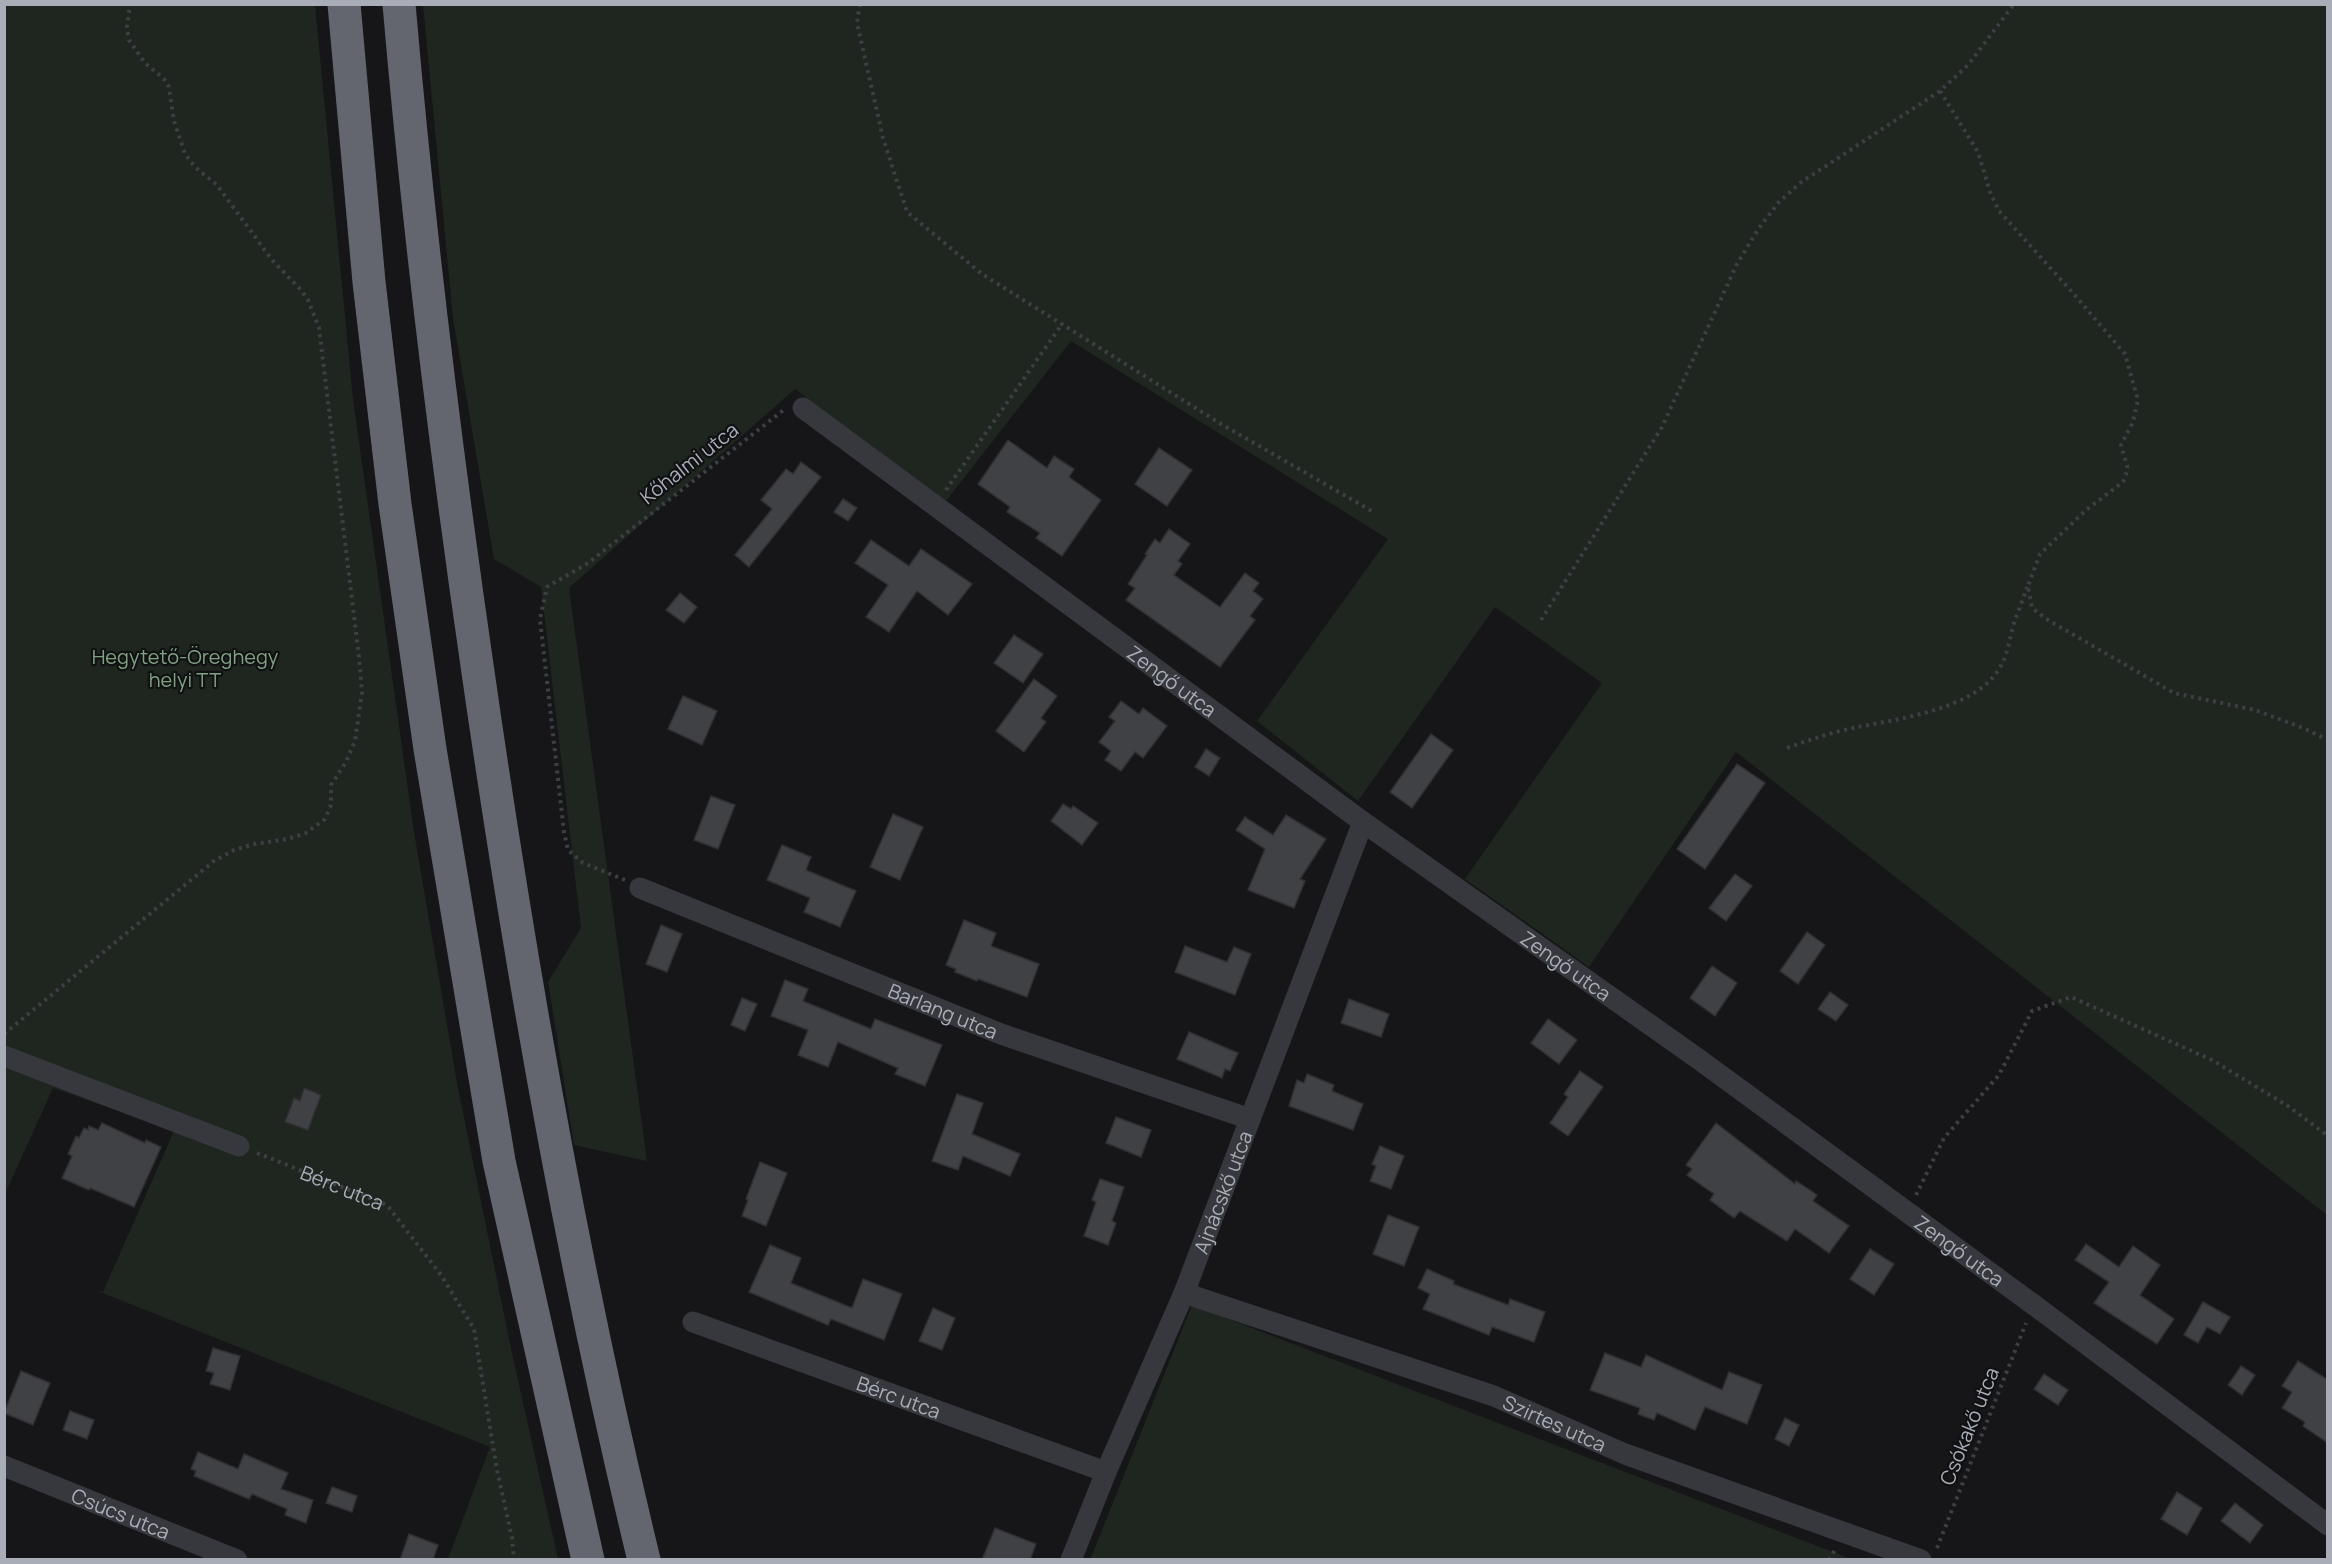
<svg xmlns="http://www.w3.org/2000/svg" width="2332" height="1564" viewBox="0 0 2332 1564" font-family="Manrope,sans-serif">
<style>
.green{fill:#1e261f}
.building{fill:#404145;stroke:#303034;stroke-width:1.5}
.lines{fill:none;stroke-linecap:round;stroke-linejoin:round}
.path{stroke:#3d3f44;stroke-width:4;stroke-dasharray:3 4.5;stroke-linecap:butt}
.street{stroke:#37383d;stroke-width:21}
.highway{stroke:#63666e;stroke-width:33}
.labels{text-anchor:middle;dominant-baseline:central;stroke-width:4.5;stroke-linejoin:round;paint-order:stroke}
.street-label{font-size:20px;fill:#a8adb8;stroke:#111113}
.park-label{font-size:20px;fill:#7fa381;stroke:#111113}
</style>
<rect width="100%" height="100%" fill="#161618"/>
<g class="green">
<path d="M5,5h310l38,394 61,433 43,251 53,261 48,215h-110l42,-112 -395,-157 8,2 71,-161 -121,-43 -48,106z"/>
<path d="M423,5h1904v1210l-591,-463 -147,215 -124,-88 137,-196 -107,-76 -137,194 -101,-80 131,-182 -317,-198 -125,160 -151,-112 -226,199 78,573 -73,-16 -26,-163 33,-54 -40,-341 -47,-28 -41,-241z"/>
<path d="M1192,1305l659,254 -761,1z"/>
</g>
<g class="building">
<path d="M1008,440l39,28 7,-12 20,13 -5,8 32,23 -39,56 -26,-18 4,-5 -33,-21 3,-5 -32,-23z"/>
<path d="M1159,448l33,22 -25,36 -32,-22z"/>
<path d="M801,462l20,15 -72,90 -14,-12 37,-46 -11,-9 25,-31 7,5z"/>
<path d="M843,499l14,9 -9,13 -14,-9z"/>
<path d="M1169,529l21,15 -12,17 4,3 -8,11 46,32 25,-34 14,10 -6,8 10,8 -13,17 5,4 -35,47 -94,-67 9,-12 -7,-4 19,-29 -2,-1 10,-15 5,4z"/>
<path d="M871,540l38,26 12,-17 51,35 -24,31 -31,-24 -28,41 -23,-15 22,-32 -33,-22z"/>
<path d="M680,593l17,14 -13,16 -18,-13z"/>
<path d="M1014,635l29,19 -20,29 -29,-20z"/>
<path d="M1034,679l23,17 -16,22 5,4 -22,30 -28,-21z"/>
<path d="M683,696l34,15 -15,34 -34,-16z"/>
<path d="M1121,701l18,13 4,-6 24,18 -24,32 -8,-6 -14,19 -16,-11 6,-9 -12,-9 16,-21 -6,-4z"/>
<path d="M1431,734l22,16 -41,58 -22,-16z"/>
<path d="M1206,749l14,9 -11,18 -14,-9z"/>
<path d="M1737,764l28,19 -60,86 -28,-20z"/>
<path d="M711,796l24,9 -17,44 -24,-9z"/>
<path d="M1063,804l8,5 2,-3 25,17 -16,22 -31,-24z"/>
<path d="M893,814l30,13 -23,53 -30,-13z"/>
<path d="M1286,815l40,24 -26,40 5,2 -11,27 -46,-18 17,-41 -29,-19 9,-13 28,18z"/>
<path d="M782,845l29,12 -5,13 50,21 -16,36 -36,-15 6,-14 -43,-18z"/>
<path d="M1735,874l17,12 -26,35 -17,-13z"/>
<path d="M964,920l32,13 -5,13 48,18 -12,33 -49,-18 -1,2 -22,-9 1,-3 -10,-4z"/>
<path d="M661,925l21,9 -15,38 -21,-8z"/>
<path d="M1807,932l18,13 -27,39 -18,-13z"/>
<path d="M1185,946l42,16 7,-15 17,7 -16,41 -60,-23z"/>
<path d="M1712,966l25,17 -22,33 -25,-18z"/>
<path d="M785,980l23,9 -5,12 68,28 4,-10 67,26 -17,41 -30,-12 3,-6 -60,-26 -10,25 -30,-12 10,-25 -37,-14z"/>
<path d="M1830,992l18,13 -12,16 -18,-12z"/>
<path d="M742,998l15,6 -12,27 -14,-6z"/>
<path d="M1349,999l40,15 -8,23 -40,-14z"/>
<path d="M1548,1019l29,21 -18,24 -28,-21z"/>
<path d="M1189,1032l49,21 -8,18 -5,-2 -3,9 -45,-19z"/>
<path d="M1580,1071l23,16 -35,49 -18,-13 18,-26 -4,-3z"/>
<path d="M1307,1074l27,11 -2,6 31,13 -10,26 -64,-24 8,-26 7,3z"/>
<path d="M304,1088l17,7 -13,35 -23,-8 9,-24 6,3z"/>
<path d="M957,1094l26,9 -11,31 48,20 -10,22 -47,-20 -5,14 -26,-9z"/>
<path d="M1116,1117l35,13 -10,27 -35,-14z"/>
<path d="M102,1123l43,20 1,-3 15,7 -27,60 -44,-19 -1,2 -27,-12 10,-22 -4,-2 8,-18 3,2 5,-10 4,2 1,-4 9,4z"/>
<path d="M1716,1123l79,61 1,-3 21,14 -4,6 36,25 -20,27 -34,-24 -8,12 -47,-30 -6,7 -24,-18 4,-6 -27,-19 5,-6 -6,-4z"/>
<path d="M1380,1146l24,10 -13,33 -21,-8 6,-15 -4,-2z"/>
<path d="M760,1162l27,11 -21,53 -24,-10 6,-16 -2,-1z"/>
<path d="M1100,1179l24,8 -12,34 4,2 -8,22 -24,-9 12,-34 -4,-2z"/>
<path d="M1388,1215l31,12 -15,39 -31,-12z"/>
<path d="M2086,1244l33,23 14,-21 27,19 -20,30 34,24 -17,25 -63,-41 15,-21 -34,-22z"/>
<path d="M770,1245l31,13 -10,25 61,25 11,-29 39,15 -18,46 -53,-21 -3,6 -79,-33z"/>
<path d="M1870,1249l24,15 -20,31 -24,-16z"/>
<path d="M1427,1269l27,12 -1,3 55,21 2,-6 35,13 -11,30 -42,-15 -3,8 -66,-26 7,-15 -12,-6z"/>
<path d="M2203,1302l27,15 -10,17 -13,-7 -9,16 -14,-8z"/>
<path d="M933,1308l22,10 -13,32 -23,-9z"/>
<path d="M213,1348l27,8 -10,34 -20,-6 4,-11 -8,-2z"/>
<path d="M1605,1353l36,14 5,-12 76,35 7,-18 33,13 -15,39 -42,-17 -10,23 -38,-17 -3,7 -16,-6 2,-6 -50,-18z"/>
<path d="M2298,1361l30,19v63l-25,-17 2,-4 -23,-14 10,-16 -10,-6z"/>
<path d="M2241,1366l14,9 -13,20 -14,-10z"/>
<path d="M21,1371l29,12 -17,42 -29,-12z"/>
<path d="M2044,1374l24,16 -10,15 -24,-16z"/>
<path d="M70,1411l24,9 -7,19 -24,-9z"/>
<path d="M1785,1418l14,7 -10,21 -14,-7z"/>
<path d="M198,1452l40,17 6,-15 44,19 -7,16 32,11 -7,23 -21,-8 2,-6 -35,-15 -3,5 -55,-23 2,-5 -5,-2z"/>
<path d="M332,1487l25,9 -5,16 -26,-9z"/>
<path d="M2177,1492l25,16 -15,27 -26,-16z"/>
<path d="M2235,1503l28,22 -13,18 -29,-22z"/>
<path d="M995,1528l41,16 -6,16h-48z"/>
<path d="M409,1534l29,11 -5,15h-33z"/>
</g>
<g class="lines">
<g class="path">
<path d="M860,4l-3,19 26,115 24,74 75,62 239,150 154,89"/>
<path d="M1940,91l38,61 12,40 9,19 73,81 53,62 13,46 -5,22 -12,23 7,24 -5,13 -37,28 -46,44 -12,32 4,22 16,12 126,73 81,17 48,18 25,12"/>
<path d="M946,490l116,-166"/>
<path d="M1541,620l121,-193 75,-163 22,-36 20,-26 21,-19 140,-92 28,-26 46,-61"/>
<path d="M1787,748c22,-8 43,-15 66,-20 44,-9 121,-18 146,-59 9,-14 10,-28 14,-43 4,-13 10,-26 14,-39"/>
<path d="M625,880l-42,-17 -15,-13 -4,-18 -24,-213 7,-32 41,-24 197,-154"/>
<path d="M4,1034l210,-173 20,-11 21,-6 32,-5 19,-6 19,-14 6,-14v-20l15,-23 9,-21 7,-49 -3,-35 -40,-329 -11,-28 -7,-10 -29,-30 -55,-75 -22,-18 -10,-13 -11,-33 -5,-34 -5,-8 -19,-16 -16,-23 -2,-13 3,-23"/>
<path id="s1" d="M257,1153l130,52 54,70 33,54 23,141 15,68 2,22"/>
<path d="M1916,1195l28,-57 55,-63 33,-64 39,-14 141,63 76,46 40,30"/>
<path d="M1937,1548l89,-225"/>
<path d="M1829,1560l6,-10"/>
</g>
<g class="street">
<path id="s2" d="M803,408l560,414 334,236 337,247 294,220"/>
<path id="s3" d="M640,888l361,146 249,85"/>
<path d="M4,1056l235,90"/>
<path id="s4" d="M1184,1293l310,103 131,58 296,106"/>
<path id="s5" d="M693,1322l413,150"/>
<path id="s6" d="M4,1466l233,94"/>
<path id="s7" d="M1071,1560l35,-88 78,-179 179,-471"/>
</g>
<g class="highway">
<path d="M344,4l25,278 26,222 35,245 69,412 89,399"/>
<path d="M399,4c19,221 46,441 78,661 43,301 95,599 167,895"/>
</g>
</g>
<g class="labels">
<g class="street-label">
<text transform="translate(689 463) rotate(-38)">Kőhalmi utca</text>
<text stroke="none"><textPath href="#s2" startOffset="459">Zengő utca</textPath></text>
<text stroke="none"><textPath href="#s2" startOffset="945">Zengő utca</textPath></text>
<text stroke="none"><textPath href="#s3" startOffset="327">Barlang utca</textPath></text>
<text stroke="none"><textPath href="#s1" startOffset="92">Bérc utca</textPath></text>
<text stroke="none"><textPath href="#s7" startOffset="398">Ajnácskő utca</textPath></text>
<text stroke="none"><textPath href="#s2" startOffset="1431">Zengő utca</textPath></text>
<text stroke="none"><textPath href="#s5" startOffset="219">Bérc utca</textPath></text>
<text stroke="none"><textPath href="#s4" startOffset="393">Szirtes utca</textPath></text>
<text transform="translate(1969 1426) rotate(-68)">Csókakő utca</text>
<text stroke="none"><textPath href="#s6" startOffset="126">Csúcs utca</textPath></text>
</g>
<g class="park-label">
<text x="185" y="656">Hegytető-Öreghegy<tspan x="185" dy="23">helyi TT</tspan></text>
</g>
</g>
<rect width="2332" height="1564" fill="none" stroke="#a8adb8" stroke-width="12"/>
</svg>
